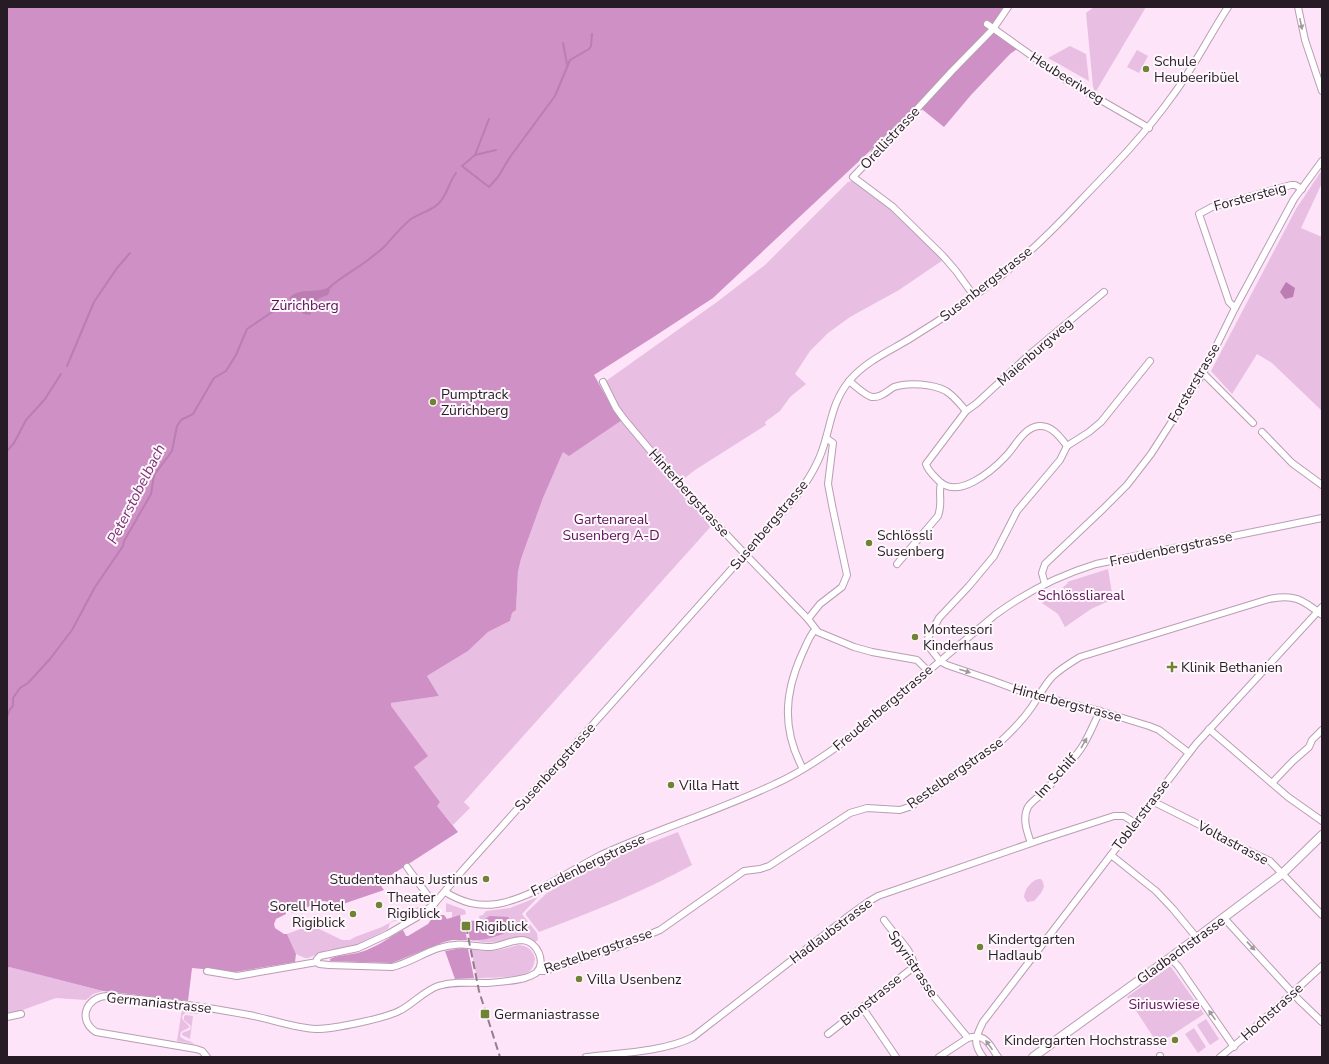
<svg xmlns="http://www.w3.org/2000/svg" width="1329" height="1064" viewBox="0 0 1329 1064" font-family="'Nunito Sans',sans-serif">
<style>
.green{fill:#e8bee2}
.forest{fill:#cf90c6}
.water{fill:#bb7db2}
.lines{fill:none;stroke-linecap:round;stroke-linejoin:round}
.stream{stroke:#bb7db2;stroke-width:2}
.minor-casing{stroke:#b99db5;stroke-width:8}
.tertiary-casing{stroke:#b99db5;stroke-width:10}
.minor{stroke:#fff;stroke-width:6}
.tertiary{stroke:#fff;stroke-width:8}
.rail{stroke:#917f8d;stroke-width:2;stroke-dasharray:8 4;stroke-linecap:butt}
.oneway{fill:#9e999d}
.poi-dot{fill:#708334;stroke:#fef8fd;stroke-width:1.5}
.labels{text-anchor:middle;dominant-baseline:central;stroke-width:4;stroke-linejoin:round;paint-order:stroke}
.poi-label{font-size:14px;fill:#271c25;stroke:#fef8fd;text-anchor:start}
.street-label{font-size:14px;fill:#271c25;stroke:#fef8fd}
.park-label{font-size:14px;fill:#5b1056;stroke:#fef8fd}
.water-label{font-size:15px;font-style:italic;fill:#7c3175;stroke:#fef8fd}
</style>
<rect width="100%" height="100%" fill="#fde4f8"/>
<g class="green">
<path d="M1094,7h52l-51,86 -2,-7 -7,-73z"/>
<path d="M1070,46l16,8 3,27 -41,-23z"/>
<path d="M1137,50l11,6 -9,17 -12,-6z"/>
<path d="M1322,170v13l-21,45 21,9v174l-50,-48 -15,-9 -25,40 -21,-23 85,-162z"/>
<path d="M852,181l5,2 26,17 60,60 -44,30 -49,27 -22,16 -18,18 -15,23 11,10 -16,13 -10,14 -15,11 1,3 -71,45 -19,15 37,39 -249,278 6,6 -17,17 -17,-20 4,-3 -26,-35 13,-11 -37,-50 1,-3 48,-7 -12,-20 41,-25 20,-19 22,-11 2,-8 4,-3 2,-38 3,-13 22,-61 20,-46 52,-50 -9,-21 111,-79 48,-37 83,-83z"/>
<path d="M1108,569l5,30 -22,10 -26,18 -7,-13 -16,-11 12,-15 4,4 10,-9 -1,-1z"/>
<path d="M678,832l14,33c-49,27 -101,47 -153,67l-13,-17v-2l21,-20 28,-16 32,-17z"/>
<path d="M1038,879h3l2,3 1,5 -3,6 -7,8 -7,1 -3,-5c1,-8 6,-15 14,-18z"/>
<path d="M538,897l-16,17 15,19 1,7 -3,2c-15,-11 -24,-2 -40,0 -6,1 -13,0 -19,-1l29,-8 6,-8 -1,-6 -22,-2 -8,3 -1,-4 4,-1 3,-4 24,-3z"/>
<path d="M446,903l19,7 1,4 -14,4v-6h-6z"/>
<path d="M420,906v5l-6,3 -3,-1 -13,7h-1l-7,3 -2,6 -32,16 -9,3 -19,2 -20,8h-3l-9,-4 -9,-20 24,-9 31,15h8l5,-3 27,-10z"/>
<path d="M518,945c10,1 15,5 17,14 -1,5 -2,9 -5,12 -8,7 -42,7 -53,7l-6,-29c19,4 29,1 47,-4z"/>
<path d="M9,967l94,24 -10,3 -7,6 -30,-2 -39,14 -10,1v-44z"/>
<path d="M1169,967h2l33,47 -46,30 -31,-47z"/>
<path d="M182,1009l19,3 -2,2 -14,-1 -3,3 1,4 7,7 -9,5 -1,4c3,5 11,4 14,8l-17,-3z"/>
<path d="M186,1015l7,1 -3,23 -8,-4v-2l8,-3 1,-4 -7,-6v-4z"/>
<path d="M1206,1019l13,20 -9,6 -13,-20z"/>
<path d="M1194,1028l12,19 -8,6 -13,-19z"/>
</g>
<g class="forest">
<path d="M7,7h998l-12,18 -6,6 10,4 20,14 -7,5 -39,41 -27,32 -26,-21 -205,192 -58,38 -61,39 18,32 10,13 -53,36 -6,-4 -20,46 -22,61 -3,13 -2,38 -4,3 -2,8 -22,11 -20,19 -41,25 12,20 -48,7v3l37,50 -14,11 26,35 -3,4 21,26 -79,51 5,7 -41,14 -20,-3 -31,12 -3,-6 -4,1 1,6 -10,5 -2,5 1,4 9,6h3l9,20 -1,8 -60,10 -43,-4 -4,33 -85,-10 -94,-24 -2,2z"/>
<path d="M439,915h5l3,4 13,-4 2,14 3,-1 2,12h-15l-8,2 -52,21 -62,-2v-2c6,-4 22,-4 31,-7 14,-4 29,-15 42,-22l3,6h2l20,-12 5,-7z"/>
<path d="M490,916l18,1 4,5c-1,5 -3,9 -7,11 -8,4 -28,9 -35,7l-2,-11 3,-1 -1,-7 12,-1z"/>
<path d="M462,948l6,1 6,29 -19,1 -10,-28z"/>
</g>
<g class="water">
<path d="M1286,282l9,6 -2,9 -8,2 -5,-7z"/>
<path d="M329,287l1,3 -2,5c-6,2 -12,4 -15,10 -2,3 -1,7 -3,10l-6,-1 -14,-11v-6c11,-10 27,-3 39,-10z"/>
</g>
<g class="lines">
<g class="stream">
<path d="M563,43l4,21"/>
<path d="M496,150l-21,5 -13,11 27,21 9,-10 12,-20 45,-61 15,-36 19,-11 2,-3 1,-12"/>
<path d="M475,155l14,-36"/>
<path d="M328,289c12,-12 27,-19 40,-29 6,-5 12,-9 17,-14 8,-9 16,-19 26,-27 8,-5 21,-9 27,-15 10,-9 10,-21 18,-31"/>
<path d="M67,366l27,-64 23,-34 13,-15"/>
<path d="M7,451l7,-8 12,-23 19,-21 16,-25"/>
<path d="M7,717l3,-8 3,-3v-8l7,-10 8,-5 22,-24 22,-29 23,-43 28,-41 1,-5 27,-47 3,-19 18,-24 5,-25 4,-6 12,-6 21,-36 12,-7 10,-16 11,-26 28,-19"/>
</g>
<defs>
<g id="minor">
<path d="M1298,7l7,33 17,51"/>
<path d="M987,24l79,56 83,48"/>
<path d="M974,296l-18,-25 -13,-15 -50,-49 -40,-30 19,-20 6,-10 27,-25 47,-51 41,-42 15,-22"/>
<path d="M1235,308l-6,-6 -30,-88 13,-7 79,-22h4l7,4"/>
<path d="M1150,361l-49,61 -12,10 -22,14 -7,14 -43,51 -23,45 -25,30 -30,32 -9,16 -4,9 14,18 7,4 44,15 35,13 74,18 49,15 10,4 30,23"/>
<path d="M1203,373l50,50"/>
<path d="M849,381c7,5 15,14 23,16 9,1 15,-6 22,-10 14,-5 39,-3 52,4 8,5 14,13 20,20"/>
<path d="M603,382l13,26 8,11 51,61 70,74 63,65 10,13 36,15 18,5 45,8 11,11"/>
<path d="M1262,432l30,31 30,22"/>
<path d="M1067,446c-7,-9 -15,-21 -28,-20 -15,1 -24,21 -33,30 -14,15 -48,44 -67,25 -5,-5 -11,-10 -13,-17l40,-53 11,-8 52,-48 75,-63"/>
<path d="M897,564l41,-48c5,-14 0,-21 3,-33"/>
<path d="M1045,584l-3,-11 3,-9 58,-55 24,-24 24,-31 52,-81 32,-65 59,-109 28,-38"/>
<path d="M808,619l12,-15 22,-17 5,-12 -14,-65 -5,-26 5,-41 -7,-5"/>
<path d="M1209,729l79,68 34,24"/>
<path d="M803,769c-21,-39 -19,-75 -1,-115 4,-8 7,-18 13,-24"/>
<path d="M1272,783l21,-22 16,-14 3,-7 10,-10"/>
<path d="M1152,801l52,26 24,14 42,20 52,54"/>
<path d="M1031,843c-4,-11 -9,-25 -3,-36 5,-8 15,-12 20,-19 11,-14 24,-26 34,-41 7,-11 12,-24 18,-36"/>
<path d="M1111,855l45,36 17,18 24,29"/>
<path d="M407,867l27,37"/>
<path d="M445,892c17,10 32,15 52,12 35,-6 72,-33 104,-49 57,-26 117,-44 174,-71 25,-11 48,-27 70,-43l150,-126c31,-23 65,-40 101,-51l226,-46"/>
<path d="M1224,918l75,82 23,22"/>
<path d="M884,920c7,10 17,20 24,30 6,10 8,21 14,32l46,56c18,-5 21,6 30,19"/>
<path d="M1170,958l8,8 56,81"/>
<path d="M317,962v-3l3,-3 38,-8 30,-14 31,-18 15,-12 28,-33 333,-373c12,-16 22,-31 28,-50 8,-24 9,-47 27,-68 16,-19 40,-29 61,-42 31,-19 62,-40 91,-63 29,-23 55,-49 80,-76 32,-33 64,-66 91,-104 21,-28 36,-59 55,-88"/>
<path d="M207,971l30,5 80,-14"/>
<path d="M538,971h7l79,-26 36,-15 84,-59 16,-2 9,-3 81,-53 17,-5 33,2 12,-4 87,-63c12,-11 23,-22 32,-35 7,-10 12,-21 21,-31 8,-8 18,-14 28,-20l189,-58c25,-5 33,0 53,16"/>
<path d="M862,1007l34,50"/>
<path d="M7,1017l14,-3"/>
<path d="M828,1034l87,-68"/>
<path d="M1160,1056v1"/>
<path d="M207,1057l-5,-6 -6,-2 -100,-17c-19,-12 -10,-35 11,-36 47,4 95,10 142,19 22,4 44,13 67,14 18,0 71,-11 85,-19 13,-7 23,-19 37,-24 16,-5 33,-3 50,-3 12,-1 25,-2 37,-5 3,-1 8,-3 11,-5 11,-11 1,-32 -14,-33 -11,0 -20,6 -31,7 -20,0 -31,-6 -52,1 -16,5 -30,15 -47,19l-63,-2 -10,-1 -2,-2"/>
<path d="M586,1057c32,-4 78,-5 107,-20l157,-122 18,-13 10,-6 165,-57 71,-23h10l11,7"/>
<path d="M939,1057l29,-19"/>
<path d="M983,1057c-11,-14 -7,-21 0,-35l213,-278 126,-137"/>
<path d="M1220,1057l21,-17 81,-74"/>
</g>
<path id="tertiary" d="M1033,1057l137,-99 101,-76 12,-9 39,-38"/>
</defs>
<use href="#minor" class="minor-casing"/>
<use href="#tertiary" class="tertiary-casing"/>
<use href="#minor" class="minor"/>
<use href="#tertiary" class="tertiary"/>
<path class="rail" d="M466,926l13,65 21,66"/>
</g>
<defs><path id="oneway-solid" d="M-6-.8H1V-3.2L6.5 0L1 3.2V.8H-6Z"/></defs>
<g class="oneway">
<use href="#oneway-solid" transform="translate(1301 24) rotate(78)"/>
<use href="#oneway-solid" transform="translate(965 671) rotate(17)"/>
<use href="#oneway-solid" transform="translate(1084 743) rotate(-60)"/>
<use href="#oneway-solid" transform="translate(1251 946) rotate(47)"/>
<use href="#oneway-solid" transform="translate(1212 1015) rotate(-125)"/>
<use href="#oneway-solid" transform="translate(989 1045) rotate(-126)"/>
</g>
<g class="poi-dot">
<circle cx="1146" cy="69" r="4"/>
<circle cx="433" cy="402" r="4"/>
<circle cx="869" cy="543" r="4"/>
<circle cx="915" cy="637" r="4"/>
<path d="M1170 661h4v4h4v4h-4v4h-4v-4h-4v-4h4z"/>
<circle cx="671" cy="785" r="4"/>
<circle cx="486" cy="879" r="4"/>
<circle cx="379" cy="905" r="4"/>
<circle cx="353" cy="914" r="4"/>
<rect x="461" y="921" width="10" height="10" rx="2"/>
<circle cx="980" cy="947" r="4"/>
<circle cx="579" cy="979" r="4"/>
<rect x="480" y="1009" width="10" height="10" rx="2"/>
<circle cx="1175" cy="1040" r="4"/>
</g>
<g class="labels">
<g class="poi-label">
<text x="1154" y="61">Schule<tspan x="1154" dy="16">Heubeeribüel</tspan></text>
<text x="441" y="394">Pumptrack<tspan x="441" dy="16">Zürichberg</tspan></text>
<text x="877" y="535">Schlössli<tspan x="877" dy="16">Susenberg</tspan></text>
<text x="923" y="629">Montessori<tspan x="923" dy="16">Kinderhaus</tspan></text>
<text x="1181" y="667">Klinik Bethanien</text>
<text x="679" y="785">Villa Hatt</text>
<text x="478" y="879" text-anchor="end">Studentenhaus Justinus</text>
<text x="387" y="897">Theater<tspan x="387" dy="16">Rigiblick</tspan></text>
<text x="345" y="906" text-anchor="end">Sorell Hotel<tspan x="345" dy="16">Rigiblick</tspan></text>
<text x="475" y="926">Rigiblick</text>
<text x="988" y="939">Kindertgarten<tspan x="988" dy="16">Hadlaub</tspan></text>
<text x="587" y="979">Villa Usenbenz</text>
<text x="494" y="1014">Germaniastrasse</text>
<text x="1167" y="1040" text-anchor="end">Kindergarten Hochstrasse</text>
</g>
<g class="street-label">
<text transform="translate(1067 78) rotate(32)">Heubeeriweg</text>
<text transform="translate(890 138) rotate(-47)">Orellistrasse</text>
<text transform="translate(1250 197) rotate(-15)">Forstersteig</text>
<text transform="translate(986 284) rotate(-38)">Susenbergstrasse</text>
<text transform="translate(1035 352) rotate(-41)">Maienburgweg</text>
<text transform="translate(1194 383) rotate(-60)">Forsterstrasse</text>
<text transform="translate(689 493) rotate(48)">Hinterbergstrasse</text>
<text transform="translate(769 525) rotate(-50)">Susenbergstrasse</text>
<text transform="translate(1171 549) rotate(-12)">Freudenbergstrasse</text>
<text transform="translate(1067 703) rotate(15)">Hinterbergstrasse</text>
<text transform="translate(883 708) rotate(-40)">Freudenbergstrasse</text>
<text transform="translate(555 767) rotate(-48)">Susenbergstrasse</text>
<text transform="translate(955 773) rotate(-35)">Restelbergstrasse</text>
<text transform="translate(1056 776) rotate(-48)">Im Schilf</text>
<text transform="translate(1141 815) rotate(-53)">Toblerstrasse</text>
<text transform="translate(1233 843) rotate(28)">Voltastrasse</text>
<text transform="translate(588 865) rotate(-26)">Freudenbergstrasse</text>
<text transform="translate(831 931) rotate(-37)">Hadlaubstrasse</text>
<text transform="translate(1181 950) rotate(-36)">Gladbachstrasse</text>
<text transform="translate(598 951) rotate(-19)">Restelbergstrasse</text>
<text transform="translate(913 964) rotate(56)">Spyristrasse</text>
<text transform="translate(871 1000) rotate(-39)">Bionstrasse</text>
<text transform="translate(159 1003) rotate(6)">Germaniastrasse</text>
<text transform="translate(1272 1012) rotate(-42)">Hochstrasse</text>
</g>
<g class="park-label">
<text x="305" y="305">Zürichberg</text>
<text x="611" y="519">Gartenareal<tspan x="611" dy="16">Susenberg A-D</tspan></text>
<text x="1081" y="595">Schlössliareal</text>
<text x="1164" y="1004">Siriuswiese</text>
</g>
<g class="water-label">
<text transform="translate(136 494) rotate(-63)">Peterstobelbach</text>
</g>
</g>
<rect width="1329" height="1064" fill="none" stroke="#271c25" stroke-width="16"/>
</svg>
